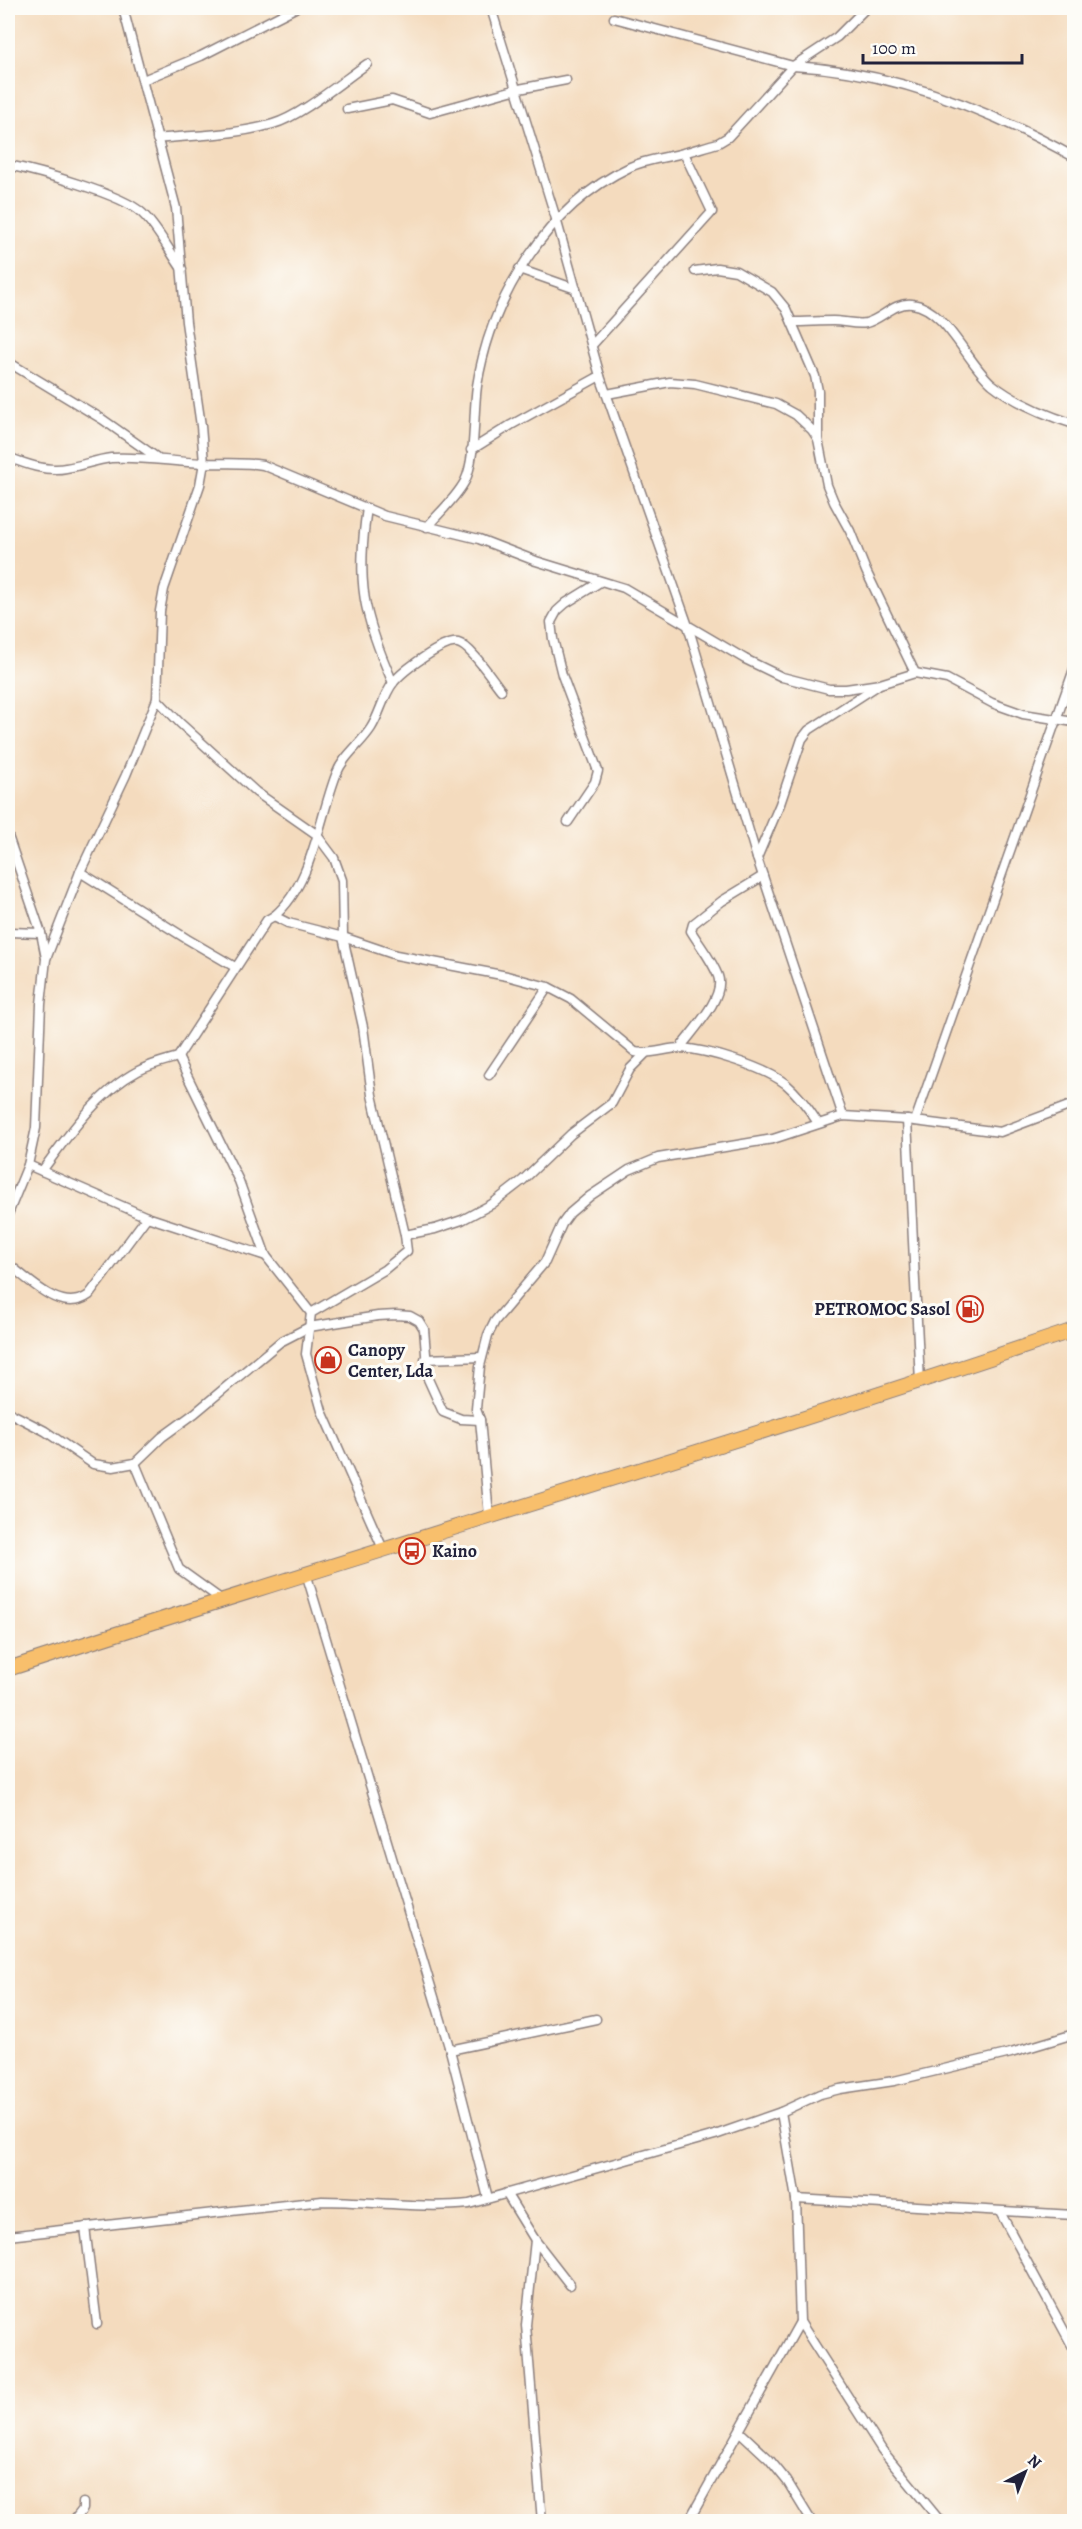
<svg xmlns="http://www.w3.org/2000/svg" width="1082" height="2529" viewBox="0 0 1082 2529" font-family="Alegreya,serif">
<style>
.lines{fill:none;stroke-linecap:round;stroke-linejoin:round}
.street-casing{stroke:#8b7e7c;stroke-width:11}
.primary-casing{stroke:#8b7e7c;stroke-width:16}
.street{stroke:#fff;stroke-width:8}
.primary{stroke:#f8bf6c;stroke-width:14}
.labels{text-anchor:middle;dominant-baseline:central;stroke-width:6;stroke-linejoin:round;paint-order:stroke}
.poi-label{font-size:18px;font-weight:bold;fill:#22223b;stroke:#fdfcf7;text-anchor:start}
</style>
<rect width="100%" height="100%" fill="#fdfcf7"/>
<filter id="ink" filterUnits="userSpaceOnUse"><feTurbulence type="fractalNoise" baseFrequency=".0167" numOctaves="2"/><feDisplacementMap in="SourceGraphic" scale="12" xChannelSelector="R" yChannelSelector="G"/><feConvolveMatrix kernelMatrix="1 2 1 2 8 2 1 2 1" color-interpolation-filters="sRGB"/></filter>
<filter id="wash" filterUnits="userSpaceOnUse"><feTurbulence type="fractalNoise" baseFrequency=".008" numOctaves="4" result="noise"/><feDisplacementMap in="SourceGraphic" scale="24" xChannelSelector="R" yChannelSelector="G"/><feGaussianBlur stdDeviation="1.35" result="paint"/><feColorMatrix in="noise" values="0 0 0 0 0 0 0 0 0 0 0 0 0 0 0 0 0 1.4 0 .05"/><feComposite in="paint" operator="in"/></filter>
<g filter="url(#wash)">
<rect width="100%" height="100%" fill="#f4dbbe"/>
</g>
<g filter="url(#ink)">
<g class="lines">
<defs>
<g id="street">
<path d="M491,8l66,214 43,154 88,250 69,232"/>
<path d="M614,18l179,48c100,5 195,43 281,91"/>
<path d="M143,80l58,-24 94,-48"/>
<path d="M347,109l45,-9 38,13 84,-23 52,-10"/>
<path d="M157,139c38,-4 79,-4 116,-15 28,-8 68,-42 94,-60"/>
<path d="M8,165c29,6 114,29 134,48 16,15 27,38 40,56"/>
<path d="M519,269l57,20"/>
<path d="M695,271l22,-3 19,3 36,21 14,17 29,67 3,15v48"/>
<path d="M792,322c14,0 28,-1 41,-1 11,0 23,4 33,2 16,-4 28,-21 46,-19 34,4 55,59 80,80 24,19 53,31 82,40"/>
<path d="M593,344l119,-132 -28,-59"/>
<path d="M8,362l94,57 54,38"/>
<path d="M607,394l63,-12 25,2 81,20 20,11 16,15 6,9 9,46 7,17 16,29 16,40 49,102"/>
<path d="M471,450l40,-25 89,-49"/>
<path d="M8,457c17,7 39,15 58,11 15,-2 29,-8 45,-10 31,-2 61,4 92,5 20,1 40,-1 60,2l122,51 94,23 57,22 88,27 121,71 37,18 47,12h17l34,-5 35,-11 32,6 45,24 31,11 51,8"/>
<path d="M367,508c-11,74 -4,107 26,175"/>
<path d="M427,527c13,-15 29,-29 38,-46 11,-23 8,-68 12,-95 14,-89 70,-180 153,-219 17,-8 35,-9 53,-14 12,-3 23,-7 35,-10l10,-6 65,-71 44,-29 29,-29"/>
<path d="M157,699l23,24 76,69 60,42 18,24 8,22 1,57 20,90 9,68 33,140 2,16 -23,19 -73,43 -5,41 16,57 61,138"/>
<path d="M568,822l27,-40 3,-11 -36,-96 -9,-36 -2,-17 6,-11 9,-8 34,-21"/>
<path d="M8,836l33,97 5,25"/>
<path d="M80,872l107,67 48,28"/>
<path d="M274,916c38,-31 45,-97 62,-141 7,-19 24,-30 35,-47 9,-14 12,-32 22,-45 9,-12 51,-43 65,-40 13,3 34,36 43,47"/>
<path d="M8,932l33,1"/>
<path d="M680,1048c12,-17 46,-51 38,-72 -6,-16 -18,-30 -27,-45l2,-7 29,-23 41,-25"/>
<path d="M178,1057l61,124 27,75 45,57"/>
<path d="M489,1075l59,-88"/>
<path d="M843,1116l-86,-258 23,-54 22,-65 7,-9 68,-44"/>
<path d="M907,1120l13,262"/>
<path d="M915,1121l159,-452"/>
<path d="M28,1165l119,52 119,39"/>
<path d="M42,1171c26,-36 56,-79 96,-100 13,-7 26,-10 40,-14l89,-137 7,-4 14,7 55,14 53,18 111,21 41,11 23,12 64,53c16,3 31,-4 46,-4 28,2 83,19 105,36 13,11 23,25 32,39"/>
<path d="M8,1214l20,-49 8,-37 5,-124 5,-45 34,-87 46,-97 31,-76 3,-88 4,-22 36,-104 4,-22 -3,-37 -15,-104 -10,-114 -53,-200"/>
<path d="M405,1235l30,-6 27,-9 30,-16 31,-24 48,-46 41,-31 18,-34 15,-15"/>
<path d="M8,1264c22,16 53,51 81,31l58,-78"/>
<path d="M425,1359l57,-2"/>
<path d="M8,1412l37,19 48,33 20,3 22,-4 27,-26 33,-24 85,-71 29,-15 69,-11 18,-1 14,1 9,5 5,8 4,50 15,33 18,7 19,1"/>
<path d="M135,1463l44,106 43,31"/>
<path d="M489,1515l-9,-95 -4,-11 4,-43 8,-31 7,-14 50,-59 17,-38 8,-11 20,-17 39,-26 29,-12 115,-19 70,-23 64,4 93,12 74,-28"/>
<path d="M306,1573l144,477 38,148"/>
<path d="M450,2050l146,-31"/>
<path d="M781,2112l15,87 4,123 82,128 59,72"/>
<path d="M506,2193l29,47 35,45"/>
<path d="M796,2199l278,16"/>
<path d="M1000,2212l74,137"/>
<path d="M85,2227l12,97"/>
<path d="M8,2236l314,-35c49,0 99,8 147,3l246,-69 66,-23 39,-18 20,-5 54,-8 117,-28 63,-19"/>
<path d="M535,2240l-9,85 16,197"/>
<path d="M740,2432l29,27 18,22 25,41"/>
<path d="M73,2522l10,-13v-6"/>
<path d="M688,2522l112,-200"/>
</g>
<path id="primary" d="M8,1669c354,-116 713,-220 1066,-339"/>
</defs>
<use href="#street" class="street-casing"/>
<use href="#primary" class="primary-casing"/>
<use href="#street" class="street"/>
<use href="#primary" class="primary"/>
</g>
</g>
<defs>
<symbol id="fuel-ring" viewBox="-11 -11 22 22"><circle r="9.5" fill="#fdfcf7" stroke="#c8321e" stroke-width="1.5"/><path d="M-5.5-6h7V0h2V4h1.3V-2.5L3-4.5l.8-.8L6-3V5H2.5V1h-1V6h-7ZM-4.2-4.7v3.2H.2V-4.7Z" fill="#c8321e"/></symbol>
<symbol id="shop-ring" viewBox="-11 -11 22 22"><circle r="9.5" fill="#fdfcf7" stroke="#c8321e" stroke-width="1.5"/><path d="M-5-2.5h2.3a2.7 3.5 0 0 1 5.4 0H5L5.5 6h-11ZM-1.5-2.5h3a1.5 2.3 0 0 0-3 0Z" fill="#c8321e"/></symbol>
<symbol id="bus-ring" viewBox="-11 -11 22 22"><circle r="9.5" fill="#fdfcf7" stroke="#c8321e" stroke-width="1.5"/><path d="M-5-6H5V4H4V6H2V4H-2V6H-4V4H-5ZM-3.5-4V0h7V-4ZM-3.5 1.2v1.5H-2V1.2ZM2 1.2v1.5H3.5V1.2Z" fill="#c8321e"/></symbol>
</defs>
<g fill-rule="evenodd">
<use href="#fuel-ring" x="955" y="1294" width="30" height="30"/>
<use href="#shop-ring" x="313" y="1345" width="30" height="30"/>
<use href="#bus-ring" x="397" y="1536" width="30" height="30"/>
</g>
<g class="labels">
<g class="poi-label">
<text x="950" y="1309" text-anchor="end">PETROMOC Sasol</text>
<text x="348" y="1350">Canopy<tspan x="348" dy="21">Center, Lda</tspan></text>
<text x="432" y="1551">Kaino</text>
</g>
</g>
<rect width="1082" height="2529" fill="none" stroke="#fdfcf7" stroke-width="30"/>
<g transform="translate(1025 2472) rotate(42)" stroke="#fdfcf7" stroke-width="4.5" paint-order="stroke">
<path d="M0-4.5L10 22L0 15L-10 22Z" fill="#22223b"/>
<text y="-9" font-size="16" font-weight="bold" text-anchor="middle" fill="#22223b">N</text>
</g>
<path d="M863 54v9h159v-9" fill="none" stroke="#22223b" stroke-width="3"/>
<text x="872" y="54" font-size="18" fill="#22223b" stroke="#fdfcf7" stroke-width="4.5" paint-order="stroke">100 m</text>
</svg>
